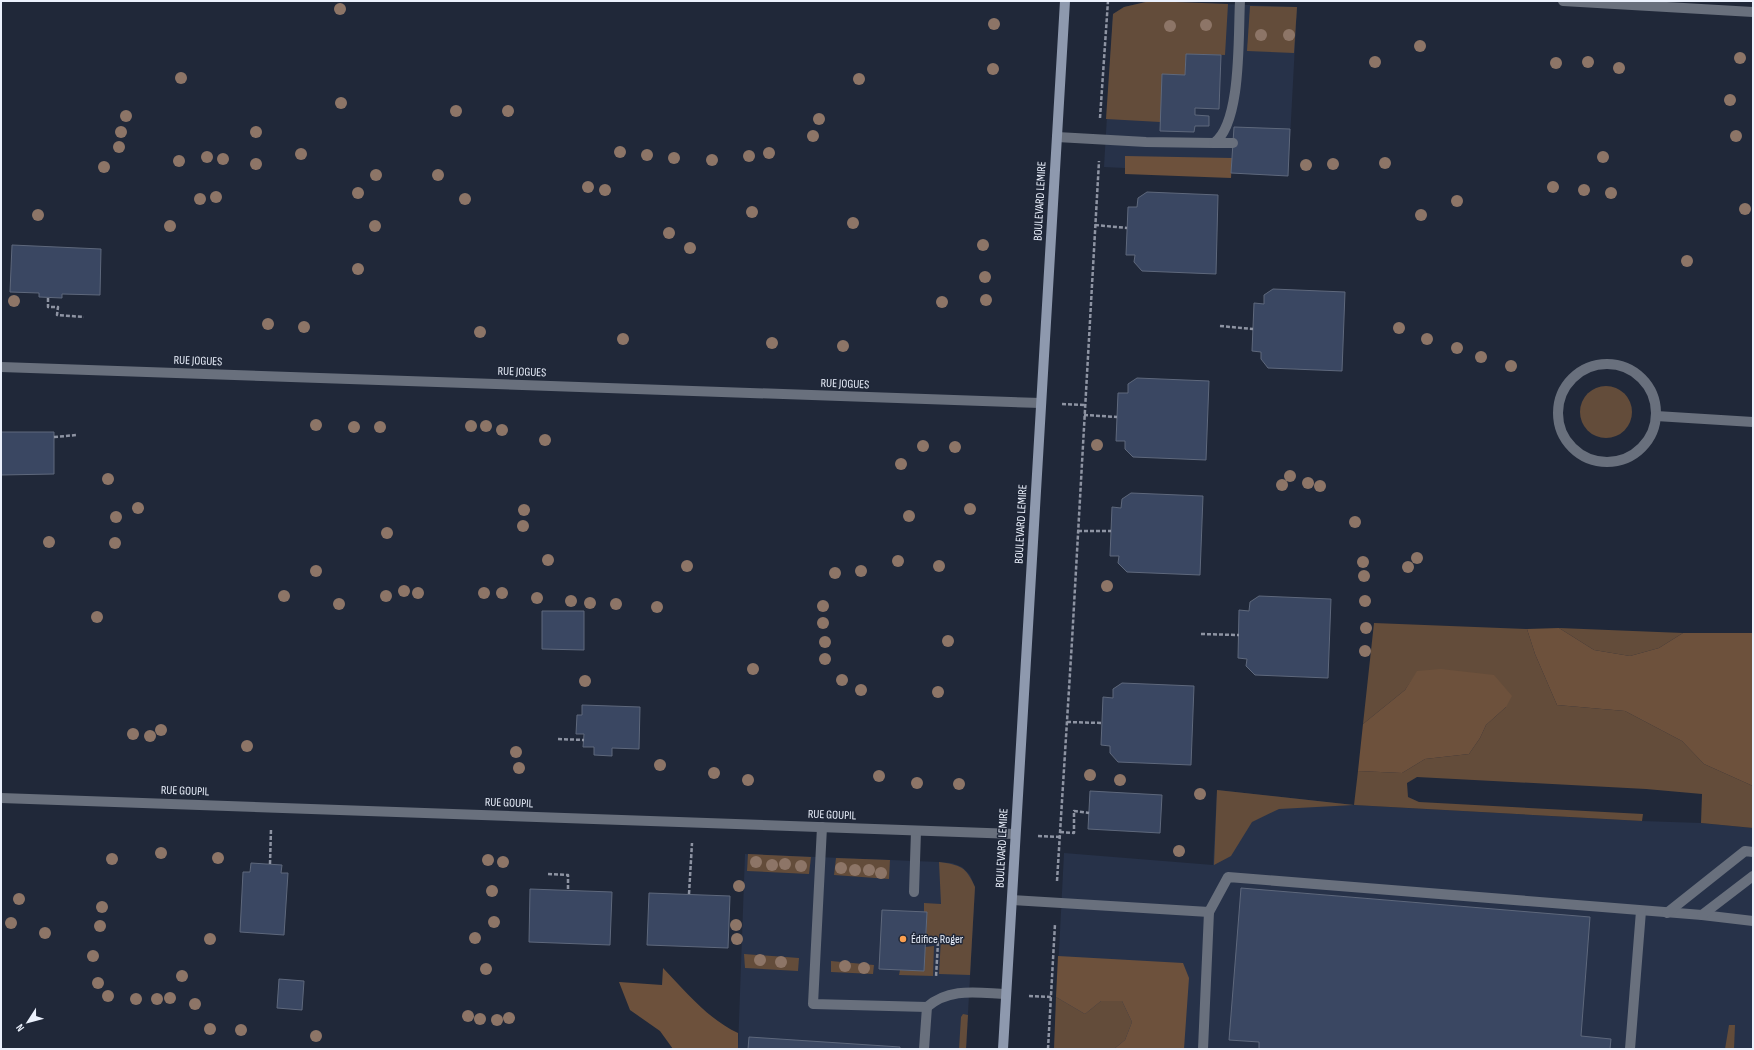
<svg xmlns="http://www.w3.org/2000/svg" width="1754" height="1050" viewBox="0 0 1754 1050" font-family="'Sofia Sans Condensed',sans-serif">
<style>
.built{fill:#273249}
.green{fill:#634c3a}
.forest{fill:#6d513c}
.building{fill:#3a4762;stroke:#5e687c}
.lines{fill:none;stroke-linecap:round;stroke-linejoin:round}
.path{stroke:#8e94a3;stroke-width:2.5;stroke-dasharray:4 2;stroke-linecap:butt}
.lane{stroke:#69707d;stroke-width:10}
.street{stroke:#69707d;stroke-width:10}
.secondary{stroke:#8e99ae;stroke-width:10}
.tree{fill:#8d7567}
.poi-dot{fill:#fa9f4f;stroke:#202839;stroke-width:1.5}
.labels{text-anchor:middle;dominant-baseline:central;stroke-width:3;stroke-linejoin:round;paint-order:stroke}
.street-label{font-size:12px;fill:#ebf1fd;stroke:#202839}
.poi-label{font-size:12px;fill:#ebf1fd;stroke:#202839;text-anchor:start}
</style>
<rect width="100%" height="100%" fill="#202839"/>
<g class="built">
<path d="M1150,1l147,6 -9,169 -184,-9 9,-153 11,-7z"/>
<path d="M1217,790l137,15 288,16 59,2 52,5v221h-699l10,-196 149,12z"/>
<path d="M745,854l194,8 13,1 10,4 8,8 5,12 -9,162h-228z"/>
</g>
<g class="green">
<path d="M1150,1l78,3 -3,51 -39,-1 -1,21 -25,47 -54,-3 7,-105 11,-7z"/>
<path d="M1250,6l47,1 -3,46 -47,-2z"/>
<circle cx="1606" cy="412" r="26"/>
<path d="M1374,623l153,6 8,25 22,51 68,6 57,30 22,23 49,22v42l-52,-5 1,-29 -56,-5 -229,-12 -10,6 1,14 11,5 224,12 -1,7 -288,-16 -75,4 -27,13 -21,34 -17,9 3,-75 137,15 4,-34 44,2 23,-14 44,-5 11,-16 6,-13 20,-18 -88,-36 -13,19 -42,34z"/>
<path d="M1559,628l124,5 -24,15 -29,8 -36,-6z"/>
<path d="M748,854l63,3 -2,17 -62,-3z"/>
<path d="M836,858l54,2 -1,19 -55,-4z"/>
<path d="M939,862c21,3 27,4 36,25l-5,88 -31,-1 2,-36 -15,-1 1,-24 -3,-1v-9l17,1z"/>
<path d="M934,946l-1,30 -34,-1 1,-5 24,1 1,-24z"/>
<path d="M744,954l55,4 -1,13 -53,-3z"/>
<path d="M831,961l43,4 -1,9 -42,-2z"/>
<path d="M1056,997l29,17 16,-13h21l10,21 -7,18 -11,9h-60z"/>
<path d="M963,1014l5,1 -2,34h-7l2,-32z"/>
<path d="M1729,1025h6l-1,24h-9z"/>
</g>
<g class="forest">
<path d="M1125,156l107,2 -1,20 -106,-4z"/>
<path d="M1559,628l35,22 36,6 29,-8 24,-15h70v153l-49,-22 -22,-23 -57,-30 -68,-6 -22,-51 -8,-25z"/>
<path d="M1441,669l53,6 18,21 -6,11 -20,18 -6,13 -11,16 -44,5 -23,14 -44,-2 5,-47 42,-34 12,-19z"/>
<path d="M1058,956l125,7 6,15 -5,71h-70l11,-9 7,-18 -10,-21h-21l-16,13 -29,-17z"/>
<path d="M663,968c23,24 45,51 75,65v16h-65l-13,-18 -30,-21 -11,-28 43,3z"/>
</g>
<g class="building">
<path d="M1186,54l35,1 -2,54 -24,-1v7l14,1v10h-14l-1,6 -34,-1 2,-57 23,1z"/>
<path d="M1234,127l56,2 -2,47 -57,-3z"/>
<path d="M1147,192l71,3 -2,79 -74,-3 -8,-9 1,-7h-9l2,-48h9l1,-9z"/>
<path d="M12,245l89,4 -1,46 -38,-1v4l-23,-1v-4l-29,-1z"/>
<path d="M1273,289l72,3 -3,79 -74,-3 -7,-9v-7l-9,-1 2,-48 10,1v-9z"/>
<path d="M1137,378l72,3 -3,79 -73,-3 -8,-8v-8h-9l2,-48h10v-9z"/>
<path d="M1,432h53v42l-53,1z"/>
<path d="M1131,493l72,3 -3,79 -73,-3 -9,-9 1,-7h-9l2,-49 9,1 1,-9z"/>
<path d="M1259,596l72,3 -3,79 -73,-3 -9,-9 1,-7 -9,-1 1,-48 10,1 1,-9z"/>
<path d="M542,611h42v39l-42,-1z"/>
<path d="M1122,683l72,3 -3,79 -73,-3 -8,-9v-7l-9,-1 2,-48 10,1v-9z"/>
<path d="M582,705l58,2 -1,42 -27,-1v8l-18,-1v-8h-11l1,-13h-8l1,-19h5z"/>
<path d="M1090,791l72,4 -2,38 -72,-4z"/>
<path d="M251,863l31,2 -1,8h7l-4,62 -44,-3 3,-60h7z"/>
<path d="M1241,888l349,29 -9,119 30,3 -1,10h-351v-7l-30,-2z"/>
<path d="M530,889l82,3 -2,53 -81,-3z"/>
<path d="M649,893l81,3 -2,52 -81,-3z"/>
<path d="M882,910l45,2 -3,59 -45,-2z"/>
<path d="M279,979l25,2 -2,29 -25,-2z"/>
<path d="M749,1037l151,10v2h-152z"/>
</g>
<g class="lines">
<g class="path">
<path d="M1100,118l8,-117"/>
<path d="M1095,225l32,3"/>
<path d="M48,298v9h10l-1,8 27,2"/>
<path d="M1220,326l33,3"/>
<path d="M1062,404l23,1"/>
<path d="M1084,415l33,2"/>
<path d="M54,437l23,-2"/>
<path d="M1078,531h33"/>
<path d="M1201,634l38,1"/>
<path d="M1067,722l35,1"/>
<path d="M558,739l26,1"/>
<path d="M1060,832l14,1v-22l15,2"/>
<path d="M1038,836l22,1"/>
<path d="M270,864l1,-35"/>
<path d="M548,874l20,1v16"/>
<path d="M1057,881l15,-240 27,-480"/>
<path d="M689,894l3,-51"/>
<path d="M926,941l12,1 -2,35"/>
<path d="M1029,996l22,1"/>
<path d="M1048,1049l7,-125"/>
</g>
<g class="lane">
<path d="M1057,137l89,5 68,1c28,-20 24,-108 26,-142"/>
<path d="M1214,143h19"/>
<path d="M822,827l-9,177 114,3c23,-20 51,-14 79,-13"/>
<path d="M914,892l2,-61"/>
<path d="M1012,900l197,12 -6,137"/>
<path d="M1209,912l19,-35 474,38 51,6"/>
<path d="M1667,913l78,-62 8,1"/>
<path d="M1702,915l51,-39"/>
<path d="M924,1049l3,-42"/>
<path d="M1630,1049l11,-138"/>
</g>
<g class="street">
<path d="M1563,1l190,11"/>
<circle cx="1607" cy="413" r="49"/>
<path d="M1,367l1040,36"/>
<path d="M1656,416l97,6"/>
<path d="M1,798l1014,36"/>
</g>
<path class="secondary" d="M1003,1049l62,-1048"/>
</g>
<g class="tree">
<circle cx="340" cy="9" r="6"/>
<circle cx="994" cy="24" r="6"/>
<circle cx="1206" cy="25" r="6"/>
<circle cx="1170" cy="26" r="6"/>
<circle cx="1261" cy="35" r="6"/>
<circle cx="1289" cy="35" r="6"/>
<circle cx="1420" cy="46" r="6"/>
<circle cx="1740" cy="58" r="6"/>
<circle cx="1375" cy="62" r="6"/>
<circle cx="1588" cy="62" r="6"/>
<circle cx="1556" cy="63" r="6"/>
<circle cx="1619" cy="68" r="6"/>
<circle cx="993" cy="69" r="6"/>
<circle cx="181" cy="78" r="6"/>
<circle cx="859" cy="79" r="6"/>
<circle cx="1730" cy="100" r="6"/>
<circle cx="341" cy="103" r="6"/>
<circle cx="456" cy="111" r="6"/>
<circle cx="508" cy="111" r="6"/>
<circle cx="126" cy="116" r="6"/>
<circle cx="819" cy="119" r="6"/>
<circle cx="121" cy="132" r="6"/>
<circle cx="256" cy="132" r="6"/>
<circle cx="813" cy="136" r="6"/>
<circle cx="1736" cy="136" r="6"/>
<circle cx="119" cy="147" r="6"/>
<circle cx="620" cy="152" r="6"/>
<circle cx="769" cy="153" r="6"/>
<circle cx="301" cy="154" r="6"/>
<circle cx="647" cy="155" r="6"/>
<circle cx="749" cy="156" r="6"/>
<circle cx="207" cy="157" r="6"/>
<circle cx="1603" cy="157" r="6"/>
<circle cx="674" cy="158" r="6"/>
<circle cx="223" cy="159" r="6"/>
<circle cx="712" cy="160" r="6"/>
<circle cx="179" cy="161" r="6"/>
<circle cx="1385" cy="163" r="6"/>
<circle cx="256" cy="164" r="6"/>
<circle cx="1333" cy="164" r="6"/>
<circle cx="1306" cy="165" r="6"/>
<circle cx="104" cy="167" r="6"/>
<circle cx="376" cy="175" r="6"/>
<circle cx="438" cy="175" r="6"/>
<circle cx="588" cy="187" r="6"/>
<circle cx="1553" cy="187" r="6"/>
<circle cx="605" cy="190" r="6"/>
<circle cx="1584" cy="190" r="6"/>
<circle cx="358" cy="193" r="6"/>
<circle cx="1611" cy="193" r="6"/>
<circle cx="216" cy="197" r="6"/>
<circle cx="200" cy="199" r="6"/>
<circle cx="465" cy="199" r="6"/>
<circle cx="1457" cy="201" r="6"/>
<circle cx="1745" cy="209" r="6"/>
<circle cx="752" cy="212" r="6"/>
<circle cx="38" cy="215" r="6"/>
<circle cx="1421" cy="215" r="6"/>
<circle cx="853" cy="223" r="6"/>
<circle cx="170" cy="226" r="6"/>
<circle cx="375" cy="226" r="6"/>
<circle cx="669" cy="233" r="6"/>
<circle cx="983" cy="245" r="6"/>
<circle cx="690" cy="248" r="6"/>
<circle cx="1687" cy="261" r="6"/>
<circle cx="358" cy="269" r="6"/>
<circle cx="985" cy="277" r="6"/>
<circle cx="986" cy="300" r="6"/>
<circle cx="14" cy="301" r="6"/>
<circle cx="942" cy="302" r="6"/>
<circle cx="268" cy="324" r="6"/>
<circle cx="304" cy="327" r="6"/>
<circle cx="1399" cy="328" r="6"/>
<circle cx="480" cy="332" r="6"/>
<circle cx="623" cy="339" r="6"/>
<circle cx="1427" cy="339" r="6"/>
<circle cx="772" cy="343" r="6"/>
<circle cx="843" cy="346" r="6"/>
<circle cx="1457" cy="348" r="6"/>
<circle cx="1481" cy="357" r="6"/>
<circle cx="1511" cy="366" r="6"/>
<circle cx="316" cy="425" r="6"/>
<circle cx="471" cy="426" r="6"/>
<circle cx="486" cy="426" r="6"/>
<circle cx="354" cy="427" r="6"/>
<circle cx="380" cy="427" r="6"/>
<circle cx="502" cy="430" r="6"/>
<circle cx="545" cy="440" r="6"/>
<circle cx="1097" cy="445" r="6"/>
<circle cx="923" cy="446" r="6"/>
<circle cx="955" cy="447" r="6"/>
<circle cx="901" cy="464" r="6"/>
<circle cx="1290" cy="476" r="6"/>
<circle cx="108" cy="479" r="6"/>
<circle cx="1308" cy="483" r="6"/>
<circle cx="1282" cy="485" r="6"/>
<circle cx="1320" cy="486" r="6"/>
<circle cx="138" cy="508" r="6"/>
<circle cx="970" cy="509" r="6"/>
<circle cx="524" cy="510" r="6"/>
<circle cx="909" cy="516" r="6"/>
<circle cx="116" cy="517" r="6"/>
<circle cx="1355" cy="522" r="6"/>
<circle cx="523" cy="526" r="6"/>
<circle cx="387" cy="533" r="6"/>
<circle cx="49" cy="542" r="6"/>
<circle cx="115" cy="543" r="6"/>
<circle cx="1417" cy="558" r="6"/>
<circle cx="548" cy="560" r="6"/>
<circle cx="898" cy="561" r="6"/>
<circle cx="1363" cy="562" r="6"/>
<circle cx="687" cy="566" r="6"/>
<circle cx="939" cy="566" r="6"/>
<circle cx="1408" cy="567" r="6"/>
<circle cx="316" cy="571" r="6"/>
<circle cx="861" cy="571" r="6"/>
<circle cx="835" cy="573" r="6"/>
<circle cx="1364" cy="576" r="6"/>
<circle cx="1107" cy="586" r="6"/>
<circle cx="404" cy="591" r="6"/>
<circle cx="418" cy="593" r="6"/>
<circle cx="484" cy="593" r="6"/>
<circle cx="502" cy="593" r="6"/>
<circle cx="284" cy="596" r="6"/>
<circle cx="386" cy="596" r="6"/>
<circle cx="537" cy="598" r="6"/>
<circle cx="571" cy="601" r="6"/>
<circle cx="1365" cy="601" r="6"/>
<circle cx="590" cy="603" r="6"/>
<circle cx="339" cy="604" r="6"/>
<circle cx="616" cy="604" r="6"/>
<circle cx="823" cy="606" r="6"/>
<circle cx="657" cy="607" r="6"/>
<circle cx="97" cy="617" r="6"/>
<circle cx="823" cy="623" r="6"/>
<circle cx="1366" cy="628" r="6"/>
<circle cx="948" cy="641" r="6"/>
<circle cx="825" cy="642" r="6"/>
<circle cx="1365" cy="651" r="6"/>
<circle cx="825" cy="659" r="6"/>
<circle cx="753" cy="669" r="6"/>
<circle cx="842" cy="680" r="6"/>
<circle cx="585" cy="681" r="6"/>
<circle cx="861" cy="690" r="6"/>
<circle cx="938" cy="692" r="6"/>
<circle cx="161" cy="730" r="6"/>
<circle cx="133" cy="734" r="6"/>
<circle cx="150" cy="736" r="6"/>
<circle cx="247" cy="746" r="6"/>
<circle cx="516" cy="752" r="6"/>
<circle cx="660" cy="765" r="6"/>
<circle cx="519" cy="768" r="6"/>
<circle cx="714" cy="773" r="6"/>
<circle cx="1090" cy="775" r="6"/>
<circle cx="879" cy="776" r="6"/>
<circle cx="748" cy="780" r="6"/>
<circle cx="1120" cy="780" r="6"/>
<circle cx="917" cy="783" r="6"/>
<circle cx="959" cy="784" r="6"/>
<circle cx="1200" cy="794" r="6"/>
<circle cx="1179" cy="851" r="6"/>
<circle cx="161" cy="853" r="6"/>
<circle cx="218" cy="858" r="6"/>
<circle cx="112" cy="859" r="6"/>
<circle cx="488" cy="860" r="6"/>
<circle cx="503" cy="862" r="6"/>
<circle cx="756" cy="862" r="6"/>
<circle cx="785" cy="864" r="6"/>
<circle cx="772" cy="865" r="6"/>
<circle cx="801" cy="866" r="6"/>
<circle cx="841" cy="868" r="6"/>
<circle cx="855" cy="870" r="6"/>
<circle cx="869" cy="870" r="6"/>
<circle cx="881" cy="873" r="6"/>
<circle cx="739" cy="886" r="6"/>
<circle cx="492" cy="891" r="6"/>
<circle cx="19" cy="899" r="6"/>
<circle cx="102" cy="907" r="6"/>
<circle cx="494" cy="922" r="6"/>
<circle cx="11" cy="923" r="6"/>
<circle cx="736" cy="925" r="6"/>
<circle cx="100" cy="926" r="6"/>
<circle cx="45" cy="933" r="6"/>
<circle cx="475" cy="938" r="6"/>
<circle cx="210" cy="939" r="6"/>
<circle cx="737" cy="939" r="6"/>
<circle cx="93" cy="956" r="6"/>
<circle cx="760" cy="960" r="6"/>
<circle cx="781" cy="962" r="6"/>
<circle cx="845" cy="966" r="6"/>
<circle cx="864" cy="968" r="6"/>
<circle cx="486" cy="969" r="6"/>
<circle cx="182" cy="976" r="6"/>
<circle cx="98" cy="983" r="6"/>
<circle cx="108" cy="996" r="6"/>
<circle cx="170" cy="998" r="6"/>
<circle cx="136" cy="999" r="6"/>
<circle cx="157" cy="999" r="6"/>
<circle cx="195" cy="1004" r="6"/>
<circle cx="468" cy="1016" r="6"/>
<circle cx="509" cy="1018" r="6"/>
<circle cx="480" cy="1019" r="6"/>
<circle cx="497" cy="1020" r="6"/>
<circle cx="210" cy="1029" r="6"/>
<circle cx="241" cy="1030" r="6"/>
<circle cx="316" cy="1036" r="6"/>
</g>
<circle class="poi-dot" cx="903" cy="939" r="4"/>
<g class="labels">
<g class="street-label">
<text transform="translate(1040 201) rotate(-87)">BOULEVARD LEMIRE</text>
<text transform="translate(198 361) rotate(2)">RUE JOGUES</text>
<text transform="translate(522 372) rotate(2)">RUE JOGUES</text>
<text transform="translate(845 384) rotate(2)">RUE JOGUES</text>
<text transform="translate(1021 524) rotate(-87)">BOULEVARD LEMIRE</text>
<text transform="translate(185 791) rotate(2)">RUE GOUPIL</text>
<text transform="translate(509 803) rotate(2)">RUE GOUPIL</text>
<text transform="translate(832 815) rotate(2)">RUE GOUPIL</text>
<text transform="translate(1002 848) rotate(-87)">BOULEVARD LEMIRE</text>
</g>
<g class="poi-label">
<text x="911" y="939">Édifice Roger</text>
</g>
</g>
<rect width="1754" height="1050" fill="none" stroke="#ebf1fd" stroke-width="4"/>
<g transform="translate(28 1022) rotate(234)" stroke="#202839" stroke-width="3" paint-order="stroke">
<path d="M0-3L7 15L0 10L-7 15Z" fill="#ebf1fd"/>
<text y="-6" font-size="11" font-weight="bold" text-anchor="middle" fill="#ebf1fd">N</text>
</g>
</svg>
